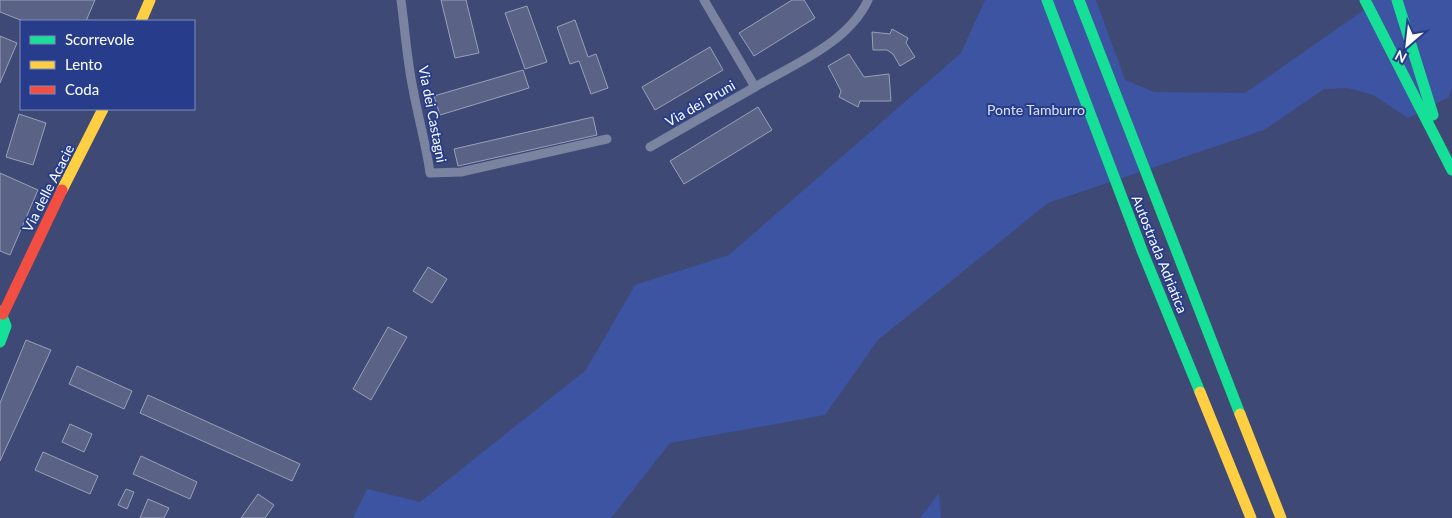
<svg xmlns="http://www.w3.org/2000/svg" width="1452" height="518" viewBox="0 0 1452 518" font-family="Lato,sans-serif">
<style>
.green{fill:#3c54a2}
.building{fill:#5a6386;stroke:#99a0b8}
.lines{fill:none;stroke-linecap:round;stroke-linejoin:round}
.street{stroke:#7a84a1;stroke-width:9}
.fast{stroke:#16e098;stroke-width:11}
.slow{stroke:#ffcf43;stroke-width:11}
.jam{stroke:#f24e42;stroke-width:11}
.labels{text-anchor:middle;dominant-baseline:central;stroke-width:4;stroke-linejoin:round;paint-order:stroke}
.street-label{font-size:14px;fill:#fff;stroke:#273d8c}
.park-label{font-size:14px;fill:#dbe2f8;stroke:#273d8c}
</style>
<rect width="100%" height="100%" fill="#3e4a75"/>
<g class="green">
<path d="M985,0h111l29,80 29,12 91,1 119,-83 9,-10h79v87l-3,10 -41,21 -35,-23 -25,-7 -24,1 -60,41 -216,73 -170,137 -53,75 -155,28 -59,75h-258l14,-29 53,13 166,-132 49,-85 94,-30 232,-202z"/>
<path d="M939,493l2,25h-21z"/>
</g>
<g class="building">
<path d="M0,0h95l-9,21h-63l-23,-9z"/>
<path d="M441,0h25l13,53 -24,5z"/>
<path d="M792,0h12l11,18 -61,38 -15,-23z"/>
<path d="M527,6l20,56 -22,7 -20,-56z"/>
<path d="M575,20l13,37 8,-3 12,34 -17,6 -12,-33 -9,3 -13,-37z"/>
<path d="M892,29l16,9 -2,5 9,14 -15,9 -7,-12 -6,-4h-14l-1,-18 18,2z"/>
<path d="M0,36l17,7 -17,40z"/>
<path d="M710,47l13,23 -68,40 -13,-23z"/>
<path d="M849,54l15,23 25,-3 2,27h-31l-2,6 -19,-10 2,-6 -13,-25z"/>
<path d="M523,70l6,18 -89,27 -6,-19z"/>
<path d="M758,107l14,23 -88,54 -14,-23z"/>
<path d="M19,114l27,9 -13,42 -27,-8z"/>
<path d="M593,117l4,18 -139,31 -4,-17z"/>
<path d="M0,173l38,17 -28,65 -10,-4z"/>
<path d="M428,267l19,12 -15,24 -19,-12z"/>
<path d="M388,327l19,10 -36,63 -18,-11z"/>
<path d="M26,340l25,10 -51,111v-58z"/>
<path d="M77,366l55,25 -8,18 -55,-25z"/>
<path d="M148,395l152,69 -8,17 -152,-68z"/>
<path d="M70,424l22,10 -8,18 -22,-10z"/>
<path d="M43,452l55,24 -8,18 -55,-24z"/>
<path d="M141,456l56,26 -7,17 -57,-25z"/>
<path d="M126,489l8,3 -7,17 -9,-4z"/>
<path d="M258,494l16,11 -9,13h-24z"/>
<path d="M148,499l21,9 -5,10h-24z"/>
</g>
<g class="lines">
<g class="street">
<path d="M401,0c4,30 6,60 12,89 5,28 13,55 17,84l31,-1 146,-33"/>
<path d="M755,87c38,-22 93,-44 113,-87"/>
<path d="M650,147l105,-60 -51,-87"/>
</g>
<g class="fast">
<path d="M1047,0l96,253 57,139"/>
<path d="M1079,0l161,414"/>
<path d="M1365,0l87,170"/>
<path d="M1397,0l36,115"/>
<path d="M0,311l6,15 -6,16"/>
</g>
<g class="slow">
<path d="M141,21l9,-21"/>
<path d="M62,190l41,-81"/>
<path d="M1200,392l51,126"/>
<path d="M1240,414l41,104"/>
</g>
<path class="jam" d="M3,314l59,-124"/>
</g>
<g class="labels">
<g class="street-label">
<text transform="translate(700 103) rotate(-30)">Via dei Pruni</text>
<text transform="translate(433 114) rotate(79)">Via dei Castagni</text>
<text transform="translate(48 188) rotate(-63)">Via delle Acacie</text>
<text transform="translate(1160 254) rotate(68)">Autostrada Adriatica</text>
</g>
<g class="park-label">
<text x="1036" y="109">Ponte Tamburro</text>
</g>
</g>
<rect x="20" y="20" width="175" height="90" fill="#273d8c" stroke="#7d8bba"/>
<rect x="30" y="36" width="25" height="8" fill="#16e098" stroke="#7d8bba"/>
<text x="65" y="45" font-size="15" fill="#ffffff">Scorrevole</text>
<rect x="30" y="61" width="25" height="8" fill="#ffcf43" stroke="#7d8bba"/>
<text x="65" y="70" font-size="15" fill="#ffffff">Lento</text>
<rect x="30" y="86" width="25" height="8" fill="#f24e42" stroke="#7d8bba"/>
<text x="65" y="95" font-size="15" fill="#ffffff">Coda</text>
<g transform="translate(1407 45) rotate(208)" stroke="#273d8c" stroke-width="4" paint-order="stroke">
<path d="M0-4L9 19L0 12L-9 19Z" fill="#ffffff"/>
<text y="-8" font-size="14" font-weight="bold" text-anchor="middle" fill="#ffffff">N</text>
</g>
</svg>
